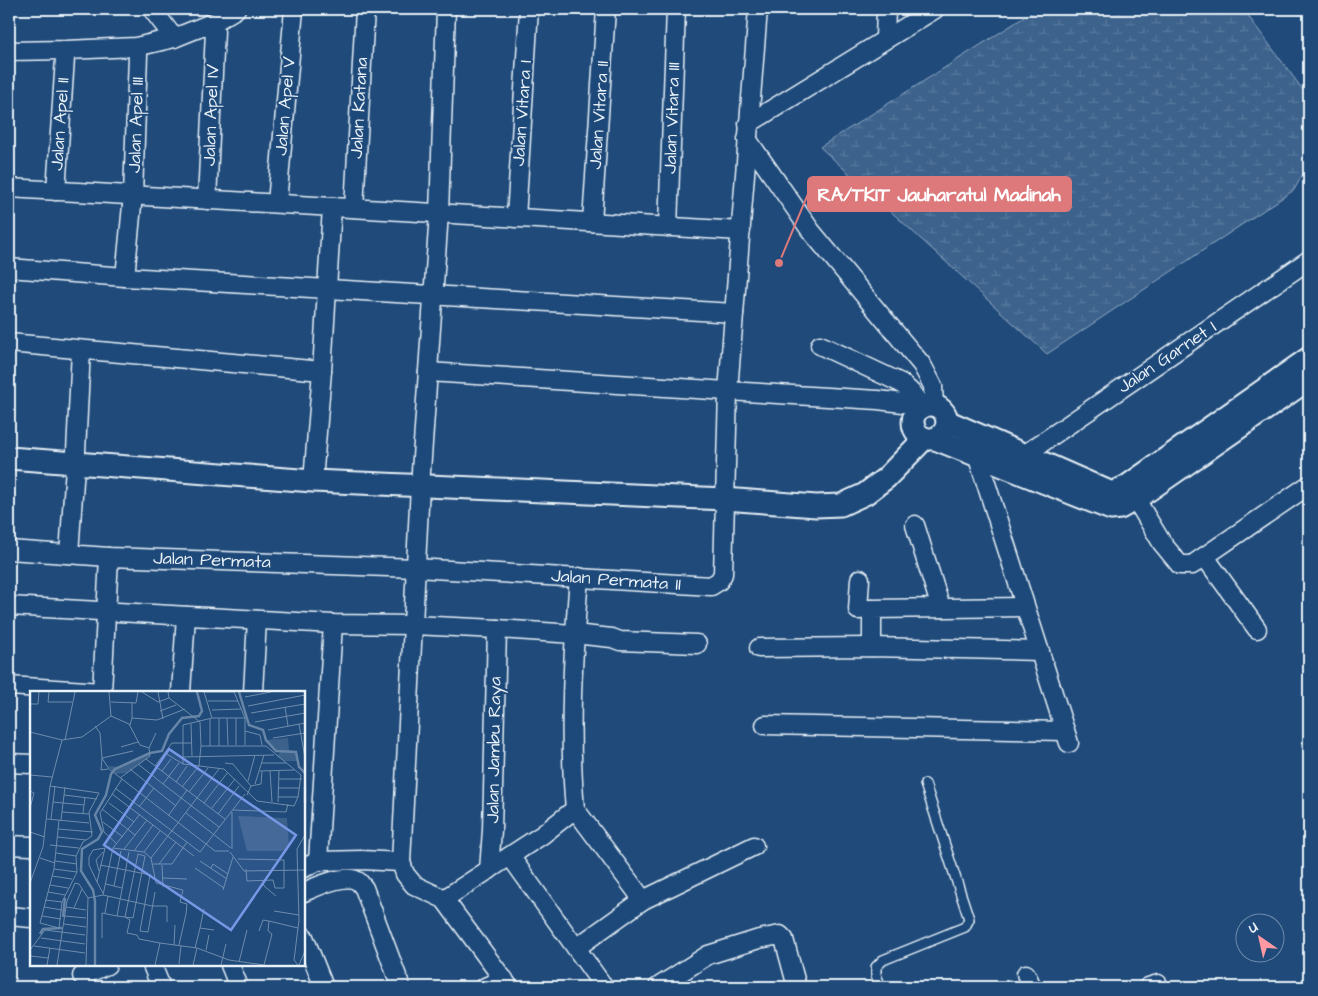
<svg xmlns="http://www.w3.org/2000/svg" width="1318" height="996" viewBox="0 0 1318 996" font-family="'Architects Daughter',sans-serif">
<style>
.wetland{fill:url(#wetland-marsh);stroke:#92aac2}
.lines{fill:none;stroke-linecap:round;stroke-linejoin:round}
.service-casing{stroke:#e8f1f8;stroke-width:12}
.minor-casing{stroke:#e8f1f8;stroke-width:21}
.tertiary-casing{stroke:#e8f1f8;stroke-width:25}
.service{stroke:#1f4a7a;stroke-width:9}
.minor{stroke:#1f4a7a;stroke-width:18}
.tertiary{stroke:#1f4a7a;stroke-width:21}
.labels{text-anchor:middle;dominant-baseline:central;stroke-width:4;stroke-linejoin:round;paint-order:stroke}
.street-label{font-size:18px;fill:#e8f1f8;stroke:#1f4a7a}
.inset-river{fill:none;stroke:#6685a7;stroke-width:2.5}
.inset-road{fill:none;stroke:#6f8dac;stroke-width:1}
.view{fill:#7897e6;fill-opacity:0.15;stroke:#7897e6;stroke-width:2.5}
.inset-edge{fill:none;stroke:#e8f1f8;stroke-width:2.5}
.leader{fill:none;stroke:#dd787b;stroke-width:2}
.callout-dot{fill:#dd787b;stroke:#1f4a7a;stroke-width:2}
.callout{fill:#dd787b;stroke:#dd787b;stroke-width:2}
.callout-label{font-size:19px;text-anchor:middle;font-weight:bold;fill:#fff}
</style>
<defs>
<pattern id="wetland-marsh" width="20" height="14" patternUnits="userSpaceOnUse" patternTransform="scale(1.25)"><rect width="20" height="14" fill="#3c628c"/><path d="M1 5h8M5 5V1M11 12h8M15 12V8" fill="none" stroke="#58799d"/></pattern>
</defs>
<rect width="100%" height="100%" fill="#1f4a7a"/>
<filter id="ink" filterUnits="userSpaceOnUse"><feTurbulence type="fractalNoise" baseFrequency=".02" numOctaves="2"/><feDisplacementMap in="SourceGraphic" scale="10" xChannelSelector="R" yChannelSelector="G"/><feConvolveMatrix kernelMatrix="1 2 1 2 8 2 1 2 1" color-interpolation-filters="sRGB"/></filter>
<g filter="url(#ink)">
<path class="wetland" d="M1037,9h206l66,89v65l-15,27 -247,164 -227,-207z"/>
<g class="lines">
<defs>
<path id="service" d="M881,987l-5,-12v-8l7,-7 82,-33 4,-8 -44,-135"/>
<g id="minor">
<path d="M152,9l22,29"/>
<path d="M885,39l1,-30"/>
<path d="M9,51l57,-1 70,-3 38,-9 40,-16 22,-13"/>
<path d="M748,124l187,-115"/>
<path d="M747,139l64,92 111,134 11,21 1,20"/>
<path d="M9,188l732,43"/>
<path d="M56,191l9,-133"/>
<path d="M207,200l8,-169"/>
<path d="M277,203l17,-194"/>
<path d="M354,208l11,-199"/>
<path d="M516,218l13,-209"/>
<path d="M592,222l14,-213"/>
<path d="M668,227l8,-218"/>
<path d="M9,268l116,9 8,-82 5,-140"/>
<path d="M125,277l609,36"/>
<path d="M9,343l313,28"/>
<path d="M820,345l81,38c8,7 14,12 18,22"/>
<path d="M428,372l300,19 150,9 41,5 4,2"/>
<path d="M977,455l92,288"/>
<path d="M1024,455l285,-195"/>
<path d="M313,481l9,-110 10,-164"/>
<path d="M1129,488l33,55 18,22h12l117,-80"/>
<path d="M915,525l26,83"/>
<path d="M9,550l100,7 307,11 295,18 8,-5 4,-7 5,-183 30,-382"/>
<path d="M69,554l7,-102 5,-102"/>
<path d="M1205,557l52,72"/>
<path d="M860,579l-2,31 14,-1"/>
<path d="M9,606l324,18 80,1 84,4 77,5 38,4 8,3 77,3"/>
<path d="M872,647v-38l153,-2"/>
<path d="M759,648l113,-1 168,4"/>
<path d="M9,686l93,6"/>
<path d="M102,692l7,-135"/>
<path d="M181,692l5,-76"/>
<path d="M253,692l4,-72"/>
<path d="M765,725l300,6"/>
<path d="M9,763l22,1"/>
<path d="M575,809l68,91"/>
<path d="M9,845l22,1"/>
<path d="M510,856l94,131"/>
<path d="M318,861l15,-237"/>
<path d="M401,862l19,-376 19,-273 7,-204"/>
<path d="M304,868l14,-7 44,-1 39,2 4,12 9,11 30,14 65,88"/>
<path d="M489,870l3,-40 5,-201"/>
<path d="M304,892c12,-5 43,-20 55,-10 1,1 4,5 5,6l37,99"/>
<path d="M444,899l98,-64 33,-26c-7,-76 -2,-156 4,-232"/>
<path d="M9,916l22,2"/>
<path d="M304,937l20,50"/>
<path d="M576,948l67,-48 111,-54"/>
<path d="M152,965l9,22"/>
<path d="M230,965l9,22"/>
<path d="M1026,974l6,13"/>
<path d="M82,976l25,-11"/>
<path d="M485,987l19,-8"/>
<path d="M658,987l50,-32 51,-16 21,-4 4,4 13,48"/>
<path d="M1148,987l10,-3"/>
</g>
<g id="tertiary">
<circle cx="930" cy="422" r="17"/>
<path d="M947,421l165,72 15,-7 182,-128"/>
<path d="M935,439l176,70 9,-1 16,-9 173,-120"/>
<path d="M9,458l304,23 412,18 91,7 25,-1 24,-11 21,-16 38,-39"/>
</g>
</defs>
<use href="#service" class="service-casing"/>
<use href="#minor" class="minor-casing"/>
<use href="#tertiary" class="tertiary-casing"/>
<use href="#service" class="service"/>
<use href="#minor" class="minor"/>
<use href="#tertiary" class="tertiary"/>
</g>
</g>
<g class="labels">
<g class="street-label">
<text transform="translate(285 106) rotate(-85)">Jalan Apel V</text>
<text transform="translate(359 108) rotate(-87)">Jalan Katana</text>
<text transform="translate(522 113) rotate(-86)">Jalan Vitara I</text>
<text transform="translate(211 115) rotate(-88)">Jalan Apel IV</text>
<text transform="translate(599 115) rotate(-86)">Jalan Vitara II</text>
<text transform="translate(672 118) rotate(-88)">Jalan Vitara III</text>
<text transform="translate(60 124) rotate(-86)">Jalan Apel II</text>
<text transform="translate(136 125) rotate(-88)">Jalan Apel III</text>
<text transform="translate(1167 357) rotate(-34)">Jalan Garnet I</text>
<text transform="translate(212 560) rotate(2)">Jalan Permata</text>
<text transform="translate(616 580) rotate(4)">Jalan Permata II</text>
<text transform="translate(494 750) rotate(-89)">Jalan Jambu Raya</text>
</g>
</g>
<g transform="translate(30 691)">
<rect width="275" height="275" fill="#1f4a7a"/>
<path d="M258,47l1,12 7,2 1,9h-13l-8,-5 4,-3 -14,-13zM120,61l1,3 -25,18 -10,1 -8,-8 13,1z" fill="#3c628c"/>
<path d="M208,125l49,2 2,30 -8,3h-34z" fill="#3c628c"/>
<path class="inset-river" d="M209,1l10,33 14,5 3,10 10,11 20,1 3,15 6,6M275,96v16M33,226l2,-19M10,243l3,-5 19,-1M65,274v-64l-2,-11 -12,-19 1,-22 16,-10 4,-7 -7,-17 11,-20 5,-21 4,-5 35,-16 12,-2 7,-17 13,-16 17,-2 3,-5 -5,-19"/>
<path class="inset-road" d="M19,1l-1,10h24M112,1l16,10 11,-4M128,1l5,27M174,1h31M204,1l11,26v27M215,6l26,-5M178,10h30M81,11l25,1 2,-11M102,11v16M0,13h8l1,-12M218,15l57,-11M255,16l3,19M182,19l29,-1M130,20l16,-6M221,22l54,-9M81,25l18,8 11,21 9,3M182,27h33M189,27v28M197,27l1,27M180,28v27M225,31l50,-9M161,33l1,32M269,33l6,34M100,34l2,-7 25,2 28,-11M65,35l5,7 2,25 7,11 106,82h14M238,39l37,-7M215,40l15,4 2,10M0,41l32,8 20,-3 29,-21 -2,-24M243,47l32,-5M35,49l10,-48M206,54v-27M91,56l17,-5M135,62l18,11 41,5 33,32 37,5 4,-9 3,-22 -35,-29h-65l-1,-24 -31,-24 -1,-6M153,66l91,-2M116,68l79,60M195,72l8,1 18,22M232,72h24M108,73l25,20 16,-21M153,73v-39l29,-7 -8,-26M125,75l17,-23h20M78,78l-7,1 1,-12 31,-7M100,78l46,37M132,80l9,-12M230,80l34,-1M240,80l2,31M0,84l22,2M90,87l30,-22 -1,-8 7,-15M249,88h23M218,90l7,-26M146,91l11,-16M133,93l56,43M225,93l9,-29M20,95l49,7 -10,19 3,24 -9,6 -7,14 1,16 -15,30 -3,26 -19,-5 14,-54 5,-49M152,96l17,-21 2,-20M85,97l85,64 45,-58M248,97h22M0,100l4,2 -4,15M159,101l19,-24M82,103l82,62M34,104l33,4M217,104l4,-9 10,-2 1,-13M248,106h20M23,111l31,3M248,111l1,-31M79,112l25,19M174,112l24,-31M109,116l15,-19M72,118l33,26M181,118l24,-30M203,119l53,2 2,-8M32,121l27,2M202,121v37M53,122l2,-16M156,122l45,35M188,123l21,-28M138,125l19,-26M17,128l42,4M21,128l4,-33M31,129l4,-33M73,131l20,15M28,138l35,3M0,141l15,5M27,146l29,3M87,153l-13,-12 -4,-19 22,-34M20,154l29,3M83,157l31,4 7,6 5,25 27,7 -3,12 7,2 -1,10 -7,31M94,158l23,-29M104,160l19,-26M99,161l-12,64 16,2 12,-62 -7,-2 -13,63 5,3 -3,13 10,2 2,4 21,4M114,161l16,-21M200,161l14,19 61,-1M26,162l20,3M10,167l15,5M121,167l68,-89M208,168l46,1v28h-9l-2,-8 -26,1 -1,-12M25,170l22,3M170,170l27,18M123,173h19l15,-22M129,173l17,-22M70,174l51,10M132,174l1,22M165,177l29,20M181,177l2,-4 15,10M24,178l23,3M69,180l-3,-11 7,-8M120,184l-10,56 8,1 7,-40M22,185l20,3M133,187l24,1M233,190l1,5 12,10M67,191l-8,-17v-8l4,-7 12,-2 -8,34 6,11M0,192l13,-36 7,-61 12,-46M76,193l16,4M20,194l18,3M84,195l7,-35M193,199l10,-33M18,201l17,3M73,204l10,-47 27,-34M15,209l17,2M14,216l18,3M36,216l20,3M44,217l8,-19M244,220l25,4M75,222l3,-17M12,225l19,3M35,225l21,2M239,230l29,7M34,233l22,3M170,237l4,-19M229,240l4,-11 6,1 -1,10 4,3 -8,31M11,247l44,6M72,247v-25l15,3M144,254l1,-20M4,255l51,7M165,257l5,-20 14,2M0,259l15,-20 40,5M176,259l3,-15M0,265l19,2M209,271l8,-32M149,273l2,-18M17,274l3,-17M27,274l10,-64 8,-18 4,1 9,14 15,-3 49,11h15v16M56,274l2,-67M125,274l5,-22 37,5M163,274l4,-17 32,12 35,5M191,274l5,-21M268,274l-4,-5 5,-40 -2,-71 8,-14M269,274l6,-14"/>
<path class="view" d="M139,58l127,86 -65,95 -127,-85z"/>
<rect width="275" height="275" class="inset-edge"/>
</g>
<path class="leader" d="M779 263L808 194"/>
<circle class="callout-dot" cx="779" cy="263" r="5"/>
<rect class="callout" x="808" y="177" width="263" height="34" rx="5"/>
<g class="callout-label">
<text x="939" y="201">RA/TKIT Jauharatul Madinah</text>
</g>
<rect width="1318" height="996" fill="none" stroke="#1f4a7a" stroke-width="30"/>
<rect x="15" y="15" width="1288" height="966" fill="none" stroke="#e8f1f8" stroke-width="2" filter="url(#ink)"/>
<g transform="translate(1260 938) rotate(326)"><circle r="24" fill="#1f4a7a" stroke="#6f8dac"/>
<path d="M0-4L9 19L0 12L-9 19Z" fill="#ff9aa2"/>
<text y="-8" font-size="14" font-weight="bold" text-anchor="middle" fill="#e8f1f8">U</text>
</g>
</svg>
